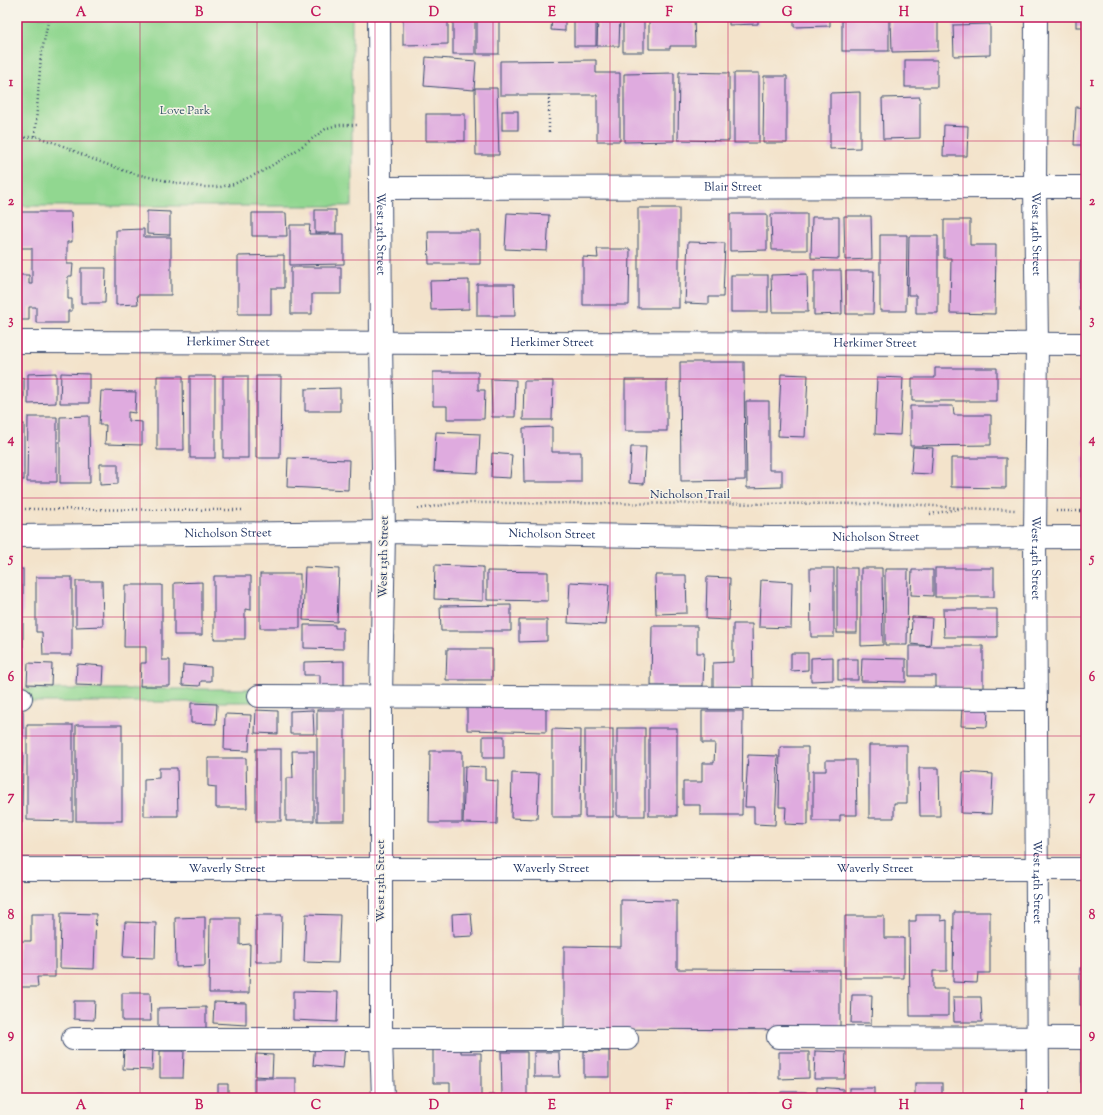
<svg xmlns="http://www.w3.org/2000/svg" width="1103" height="1115" viewBox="0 0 1103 1115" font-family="'Sorts Mill Goudy',serif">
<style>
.green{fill:#91d790;stroke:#568377}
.building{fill:#dfabdf}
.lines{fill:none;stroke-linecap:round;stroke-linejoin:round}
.minor-casing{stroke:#3b4a6e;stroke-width:24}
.path{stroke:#3b4a6e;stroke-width:2.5;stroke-dasharray:1 3;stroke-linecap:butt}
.minor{stroke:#fff;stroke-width:22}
.grid{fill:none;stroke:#c2185b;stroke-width:1;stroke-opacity:0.55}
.labels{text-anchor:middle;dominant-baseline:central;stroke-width:3;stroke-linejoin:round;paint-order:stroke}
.park-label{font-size:12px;fill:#38596a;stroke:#f7f3e8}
.street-label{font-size:12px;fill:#1b2f5e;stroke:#f7f3e8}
.neatline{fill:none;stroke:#c2185b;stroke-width:1.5}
.grid-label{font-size:13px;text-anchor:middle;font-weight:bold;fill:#c2185b}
</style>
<rect width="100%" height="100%" fill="#f7f3e8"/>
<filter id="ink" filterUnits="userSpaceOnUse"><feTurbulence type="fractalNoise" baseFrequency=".025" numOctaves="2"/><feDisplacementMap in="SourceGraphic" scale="8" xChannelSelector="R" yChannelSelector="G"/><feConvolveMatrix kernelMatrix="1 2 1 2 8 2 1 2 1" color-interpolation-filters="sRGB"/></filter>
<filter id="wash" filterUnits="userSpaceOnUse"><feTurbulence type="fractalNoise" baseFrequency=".012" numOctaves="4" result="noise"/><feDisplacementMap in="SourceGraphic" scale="16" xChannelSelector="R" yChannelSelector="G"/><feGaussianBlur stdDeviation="0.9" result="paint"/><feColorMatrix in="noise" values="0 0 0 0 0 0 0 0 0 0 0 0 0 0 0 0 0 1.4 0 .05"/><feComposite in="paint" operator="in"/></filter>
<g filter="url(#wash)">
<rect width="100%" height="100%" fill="#f3e3cb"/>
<g class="green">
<rect x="17" y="17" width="335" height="189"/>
<rect x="23" y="689" width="230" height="13"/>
</g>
<g id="blocks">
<g class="building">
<path d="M448,17v27l-45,1v-27z"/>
<rect x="453" y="17" width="22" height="37"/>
<rect x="477" y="17" width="22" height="37"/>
<path d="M552,17h13v14l-14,-1z"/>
<rect x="574" y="17" width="22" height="29"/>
<path d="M598,17h22l-1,29h-22z"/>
<rect x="623" y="17" width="21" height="35"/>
<path d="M649,17h45l1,29h-25v3h-21z"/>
<path d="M729,17h29v7l-29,1z"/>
<path d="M794,17h36v9l-36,1z"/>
<rect x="842" y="17" width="47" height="34"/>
<path d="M891,17h47v34l-46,1z"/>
<rect x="1076" y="17" width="10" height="10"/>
<path d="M990,24v31l-36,1 -1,-31z"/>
<path d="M426,57l50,4 -2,29 -50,-4z"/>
<path d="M596,60v13h24v68h-23v-46h-97v-34z"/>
<rect x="905" y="60" width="32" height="27"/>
<rect x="1083" y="69" width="3" height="35"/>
<path d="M679,72l50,1v68l-51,-1z"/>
<path d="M674,73v68l-50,1v-68z"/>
<rect x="734" y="73" width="25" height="70"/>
<path d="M764,76h23v67h-24z"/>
<path d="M475,88h22l2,67h-23z"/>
<path d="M860,92v56l-30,1v-56z"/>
<path d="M920,97v41l-37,1 -1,-41z"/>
<path d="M1076,107l10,1v37h-12z"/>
<rect x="502" y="111" width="16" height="19"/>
<rect x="426" y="114" width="39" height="27"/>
<path d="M944,125l24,1 -1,30h-24z"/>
<rect x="638" y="208" width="41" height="100"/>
<rect x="315" y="210" width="21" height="23"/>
<path d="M147,211l23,1v23l-23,-1z"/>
<path d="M17,212h54l1,30h-5v22h6l-1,12h-4v23h4v12h-4v12h-32v-16h-7v13h-12v-36h1l1,-9h10v9h3v-36h-15z"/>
<path d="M252,213h34l1,23h-35z"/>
<path d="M507,213l42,2 -2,36 -42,-2z"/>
<path d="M730,214h37v36l-37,1z"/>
<path d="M771,214h36v36h-35z"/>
<path d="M844,216h27l1,43 -27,1z"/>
<path d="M812,217h27v42l-28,-1z"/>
<path d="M944,220h26v25h26l-1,69 -45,-1 1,-55h-7z"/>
<path d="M290,225h20l-1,9h35v30l-54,1z"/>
<path d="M144,229v8h27v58h-34l1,9 -22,1v-75z"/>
<path d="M428,231h52v33h-51z"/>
<path d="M880,235h27l-1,76h-26z"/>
<path d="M909,236h29v77h-22v-18h-8z"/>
<path d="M688,242l37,1 -2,54h-14v7l-24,-1z"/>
<path d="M597,249h33l-1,56h-46v-48l15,1z"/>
<path d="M284,255v33h-13v26h-33v-58z"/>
<rect x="1080" y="262" width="6" height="48"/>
<path d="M291,267h50v27h-29v20h-21z"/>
<path d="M81,268h25l-1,35h-24z"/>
<path d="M814,270h27l1,44 -28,1z"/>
<path d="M846,271h28l-1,43h-27z"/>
<path d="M807,274l1,38h-36l-1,-37z"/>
<rect x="731" y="275" width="37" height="37"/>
<path d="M469,280v29l-38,1 -1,-29z"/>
<path d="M477,284h37l1,32h-38z"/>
<path d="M680,362h64l1,118 -64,1z"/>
<path d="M935,368h62v33h-85v-23h23z"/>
<path d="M433,372h45v18h7l-1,29h-37v-13h-14z"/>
<path d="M56,373v30l-28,1v-30z"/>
<path d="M61,373l28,1v29h-29z"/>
<path d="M781,374l27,1 -3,62 -27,-1z"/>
<path d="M157,376h26l1,74h-27z"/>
<rect x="190" y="376" width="25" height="82"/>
<rect x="223" y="376" width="25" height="82"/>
<path d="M256,376h25l-1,82h-24z"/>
<path d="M17,377l7,1v22h-7z"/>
<path d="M877,377l26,1 -3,57 -25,-1z"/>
<path d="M1084,377h2v67h-3z"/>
<path d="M491,379l25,1 -1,37h-23z"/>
<rect x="625" y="380" width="42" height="51"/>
<path d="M524,381h29l-1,39h-29z"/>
<path d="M340,388v23h-35v-22z"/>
<path d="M101,391l35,1 -1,21 -7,-1v9l14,1v23l-37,-1 1,-19h-7z"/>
<path d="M746,401h23v69h13v17l-35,1z"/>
<path d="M910,406h43l1,9h37v30l-81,1z"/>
<path d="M89,416l1,67h-30v-66z"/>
<path d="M28,417h29v65h-30z"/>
<rect x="17" y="424" width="7" height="56"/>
<path d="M552,427v25h29v30h-57l-1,-54z"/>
<path d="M436,432l44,2 -2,39 -44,-2z"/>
<path d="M631,447h15l-2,37 -15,-1z"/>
<path d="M913,447l20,1 -2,26 -20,-1z"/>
<path d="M492,453l20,2 -2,23 -19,-1z"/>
<path d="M1083,456h3v35h-4z"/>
<path d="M288,458l61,2 -1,30 -61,-3z"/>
<path d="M951,458h55v30l-55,-1z"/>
<path d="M100,464h18v20l-18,1z"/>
<path d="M435,565l48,2v34l-49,-2z"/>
<path d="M305,567l34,2 -2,53 -34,-2z"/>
<path d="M810,568h24v69h-23z"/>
<rect x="837" y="568" width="20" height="65"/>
<path d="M861,568h21l1,77 -22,1z"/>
<rect x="935" y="568" width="59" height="29"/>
<rect x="17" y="569" width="6" height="96"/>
<path d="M885,569h23l-1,76h-22z"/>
<path d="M912,570h21v26l-22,-1z"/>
<path d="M487,571l61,1v29l-61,-1z"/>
<rect x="260" y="574" width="40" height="54"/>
<path d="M655,575h31l1,38 -31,1z"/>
<path d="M214,576h37v34l-6,-1v30h-31z"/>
<path d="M36,577h36v78h-29l-1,-23h-6z"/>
<path d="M707,577l23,1 -1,42 -23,-1z"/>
<path d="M761,580l31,2 -1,46 -32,-1z"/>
<path d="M76,581h26l1,45 -27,1z"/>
<path d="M202,582v53h-28v-52z"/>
<path d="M570,582l39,2 -3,41 -38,-2z"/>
<path d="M125,585h37v75h8v26h-30l1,-23h5v-16h-22z"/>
<path d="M511,605v26h-70l-1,-25z"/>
<path d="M943,609h54v28h-53z"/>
<path d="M912,617l20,1 -2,28 -19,-2z"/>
<path d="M519,620h28v21l-28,1z"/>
<path d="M733,624h19l1,64h-40v-25l20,-1z"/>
<path d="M304,625h31v3h8v21l-39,-1z"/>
<path d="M652,626h45v27h7l-1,33h-52z"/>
<path d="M909,646h74v42h-47v-12h-27z"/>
<path d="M447,649h45v31h-46z"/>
<path d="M791,653h17v17l-17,1z"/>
<path d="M833,657v23l-22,1v-23z"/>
<path d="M862,658l44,1v23l-45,-1z"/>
<rect x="838" y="659" width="20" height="21"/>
<path d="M344,661v26l-24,1v-13h-16v-13z"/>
<path d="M28,663l24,1 -1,21 -24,-1z"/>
<path d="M77,664l27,2 -1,20 -27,-1z"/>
<path d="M183,665l28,2v14h-10l-1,5 -18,-1z"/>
<path d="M191,703l26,1 -1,20 -25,-1z"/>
<path d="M467,704l79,2v26l-79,-2z"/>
<rect x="1084" y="704" width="2" height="30"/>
<path d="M962,708l26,2 -1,17 -26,-1z"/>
<path d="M256,710l22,1v23l-23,-1z"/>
<path d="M313,710l1,24h-24v-23z"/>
<rect x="317" y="710" width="28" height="111"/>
<rect x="17" y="711" width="6" height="24"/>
<path d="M702,711h41l-1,104h-42v-10h-17v-23h19v-19h12l1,-20h-13z"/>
<path d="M225,714l26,1 -2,36 -25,-1z"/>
<path d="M27,725h46v96l-46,-1z"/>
<rect x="76" y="725" width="46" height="96"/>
<rect x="617" y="728" width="28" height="88"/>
<rect x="649" y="728" width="28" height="88"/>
<path d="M552,729l29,1 -1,87h-28z"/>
<rect x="585" y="729" width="28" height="88"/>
<rect x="483" y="736" width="21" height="22"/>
<path d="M869,745h38v58h-13v15h-25z"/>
<path d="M780,747h28v78l-23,-1 1,-17h-7z"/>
<rect x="256" y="749" width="25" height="72"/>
<path d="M292,751h22v70h-28v-43h7z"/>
<path d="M430,751h32v72h-33z"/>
<path d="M17,752h6l-1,71h-5z"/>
<rect x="1084" y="752" width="2" height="67"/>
<path d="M748,755l30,1 -3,69 -21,-1v-17h-9z"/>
<path d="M208,758h38l1,50h-31v-21l-8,-1z"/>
<path d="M826,760h30l1,55h-17v6h-27v-50h13z"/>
<path d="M465,766l20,1v13l13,1 -1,43 -34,-1z"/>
<path d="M159,768h18l1,48h-34v-37l15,-1z"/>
<path d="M919,768h20l1,48h-20z"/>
<path d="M963,772l30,2 -2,40 -30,-1z"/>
<path d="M512,773l27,1 -2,45 -26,-1z"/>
<path d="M621,900l56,1v68l163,1v60l-276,-1v-83l57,1z"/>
<rect x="1083" y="911" width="3" height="50"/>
<path d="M954,912h36v61h-12l-1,10 -24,-1z"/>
<path d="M61,913l35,1 -2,55 -34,-1z"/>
<path d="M471,913l2,23 -20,1 -1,-23z"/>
<path d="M31,914h24v63h-18l1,10h-19v-46h12z"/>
<path d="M306,914l34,1 -2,48 -34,-1z"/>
<path d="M256,915h26l-1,47h-25z"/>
<path d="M916,915h25v6l6,-1v51h-14v18h15v27h-38l-1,-95h7z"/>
<path d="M845,916h39v22h20v40h-59z"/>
<path d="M205,917v49l-29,1 -1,-49z"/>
<path d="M210,918h30v27l10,-1 -1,49h-40z"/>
<path d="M125,922l31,1 -1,35 -32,-1z"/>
<rect x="1080" y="968" width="6" height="37"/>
<path d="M293,991l45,1 -1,30 -44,-2z"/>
<path d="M122,993h28l1,28h-29z"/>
<path d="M852,995h20l-1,28h-20z"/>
<path d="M953,997h28l1,25h-28z"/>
<path d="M74,1001h21l-1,19 -20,-1z"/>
<path d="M214,1002l32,1v22l-33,-2z"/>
<path d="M206,1007v24h-48v-23z"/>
<path d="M315,1043l30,2 -2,23 -30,-3z"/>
<path d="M433,1045h28v8h20v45h-31v-15h-17z"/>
<path d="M124,1047l29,1 -1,22 -29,-1z"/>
<rect x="1081" y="1048" width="5" height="39"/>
<path d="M160,1051h24l-1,27h-23z"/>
<rect x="584" y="1051" width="25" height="26"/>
<path d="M815,1051l31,1 -1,27h-31z"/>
<path d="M501,1052h26v46h-39v-3h14z"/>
<path d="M534,1052h25l1,25h-26z"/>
<path d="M779,1052h30v26l-30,1z"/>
<path d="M256,1054l17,1 -1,22 -17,-1z"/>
<rect x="254" y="1078" width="42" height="20"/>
<rect x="915" y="1083" width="27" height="15"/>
<path d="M218,1084h10v12h22v2h-32z"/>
<path d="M817,1087l26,2v9h-26z"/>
<rect x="849" y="1088" width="25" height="10"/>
<rect x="781" y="1092" width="25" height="6"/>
<rect x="76" y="1093" width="28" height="5"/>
<path d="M684,1094l16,1v3h-16z"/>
<path d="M729,1094l32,1v3h-32z"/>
<rect x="967" y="1094" width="27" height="4"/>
<rect x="535" y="1095" width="44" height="3"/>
</g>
</g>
</g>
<g filter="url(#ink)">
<use href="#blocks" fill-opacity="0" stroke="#3b4a6e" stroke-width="1"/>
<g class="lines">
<defs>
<g id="minor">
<path id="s1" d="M379,17l2,325 3,190 -3,163v344l2,59"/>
<path id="s2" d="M1036,17l-1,170 2,157 -2,192 3,562"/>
<path id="s3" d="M380,188l706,-1"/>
<path id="s4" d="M17,342l1069,2"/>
<path id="s5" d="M17,536l367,-4 386,6 316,-1"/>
<path d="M259,696l777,3"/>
<path d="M17,698h4"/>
<path id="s6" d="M17,869h1069"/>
<path d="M778,1037l308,1"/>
<path d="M73,1039h554"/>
</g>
</defs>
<use href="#minor" class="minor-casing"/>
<g class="path">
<path d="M549,95v39"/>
<path d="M35,136l6,-80 8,-39"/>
<path d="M17,139l18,-3 26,9 31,14 39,14 45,10 26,4h18l14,-3 27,-12 33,-20 33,-24 11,-3h21"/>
<path d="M17,509l225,1"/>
<path d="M418,509l37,-6 453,1 52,4"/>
<path d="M1056,511h30"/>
<path d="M930,514l34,-6 51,2"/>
</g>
<use href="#minor" class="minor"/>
</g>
</g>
<path class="grid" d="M140,17v1081M257,17v1081M375,17v1081M493,17v1081M610,17v1081M728,17v1081M846,17v1081M963,17v1081M17,141h1069M17,260h1069M17,379h1069M17,498h1069M17,617h1069M17,736h1069M17,855h1069M17,974h1069"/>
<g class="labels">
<g class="park-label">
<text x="185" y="111">Love Park</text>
</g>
<g class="street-label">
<text stroke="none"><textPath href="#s3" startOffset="353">Blair Street</textPath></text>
<text stroke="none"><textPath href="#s1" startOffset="217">West 13th Street</textPath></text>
<text stroke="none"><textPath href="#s2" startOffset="217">West 14th Street</textPath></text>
<text stroke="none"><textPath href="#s4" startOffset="211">Herkimer Street</textPath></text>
<text stroke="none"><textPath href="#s4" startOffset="535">Herkimer Street</textPath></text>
<text stroke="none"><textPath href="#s4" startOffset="858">Herkimer Street</textPath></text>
<text x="690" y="495">Nicholson Trail</text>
<text stroke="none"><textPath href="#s5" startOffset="211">Nicholson Street</textPath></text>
<text stroke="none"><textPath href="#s5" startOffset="535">Nicholson Street</textPath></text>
<text stroke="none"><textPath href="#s5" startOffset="859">Nicholson Street</textPath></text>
<text transform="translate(384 557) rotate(-89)">West 13th Street</text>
<text stroke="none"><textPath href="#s2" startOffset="541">West 14th Street</textPath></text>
<text stroke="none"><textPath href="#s6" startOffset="210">Waverly Street</textPath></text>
<text stroke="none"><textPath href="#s6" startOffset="534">Waverly Street</textPath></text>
<text stroke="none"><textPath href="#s6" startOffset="858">Waverly Street</textPath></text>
<text transform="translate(381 881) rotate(-90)">West 13th Street</text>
<text stroke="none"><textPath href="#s2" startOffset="865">West 14th Street</textPath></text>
</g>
</g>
<rect width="1103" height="1115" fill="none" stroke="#f7f3e8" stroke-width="44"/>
<rect x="22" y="22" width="1059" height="1071" class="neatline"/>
<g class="grid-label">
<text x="81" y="16">A</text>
<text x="199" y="16">B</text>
<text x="316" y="16">C</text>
<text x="434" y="16">D</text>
<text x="552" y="16">E</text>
<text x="669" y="16">F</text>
<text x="787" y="16">G</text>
<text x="904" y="16">H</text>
<text x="1022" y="16">I</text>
<text x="11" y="86">1</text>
<text x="1092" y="86">1</text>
<text x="11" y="205">2</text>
<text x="1092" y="205">2</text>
<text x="11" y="324">3</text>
<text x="1092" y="324">3</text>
<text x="11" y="443">4</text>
<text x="1092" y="443">4</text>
<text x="11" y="562">5</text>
<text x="1092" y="562">5</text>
<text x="11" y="681">6</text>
<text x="1092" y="681">6</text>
<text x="11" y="800">7</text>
<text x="1092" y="800">7</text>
<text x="11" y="919">8</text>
<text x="1092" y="919">8</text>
<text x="11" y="1038">9</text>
<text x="1092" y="1038">9</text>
<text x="81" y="1109">A</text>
<text x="199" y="1109">B</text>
<text x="316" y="1109">C</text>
<text x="434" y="1109">D</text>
<text x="552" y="1109">E</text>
<text x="669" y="1109">F</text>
<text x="787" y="1109">G</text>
<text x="904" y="1109">H</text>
<text x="1022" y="1109">I</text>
</g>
</svg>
